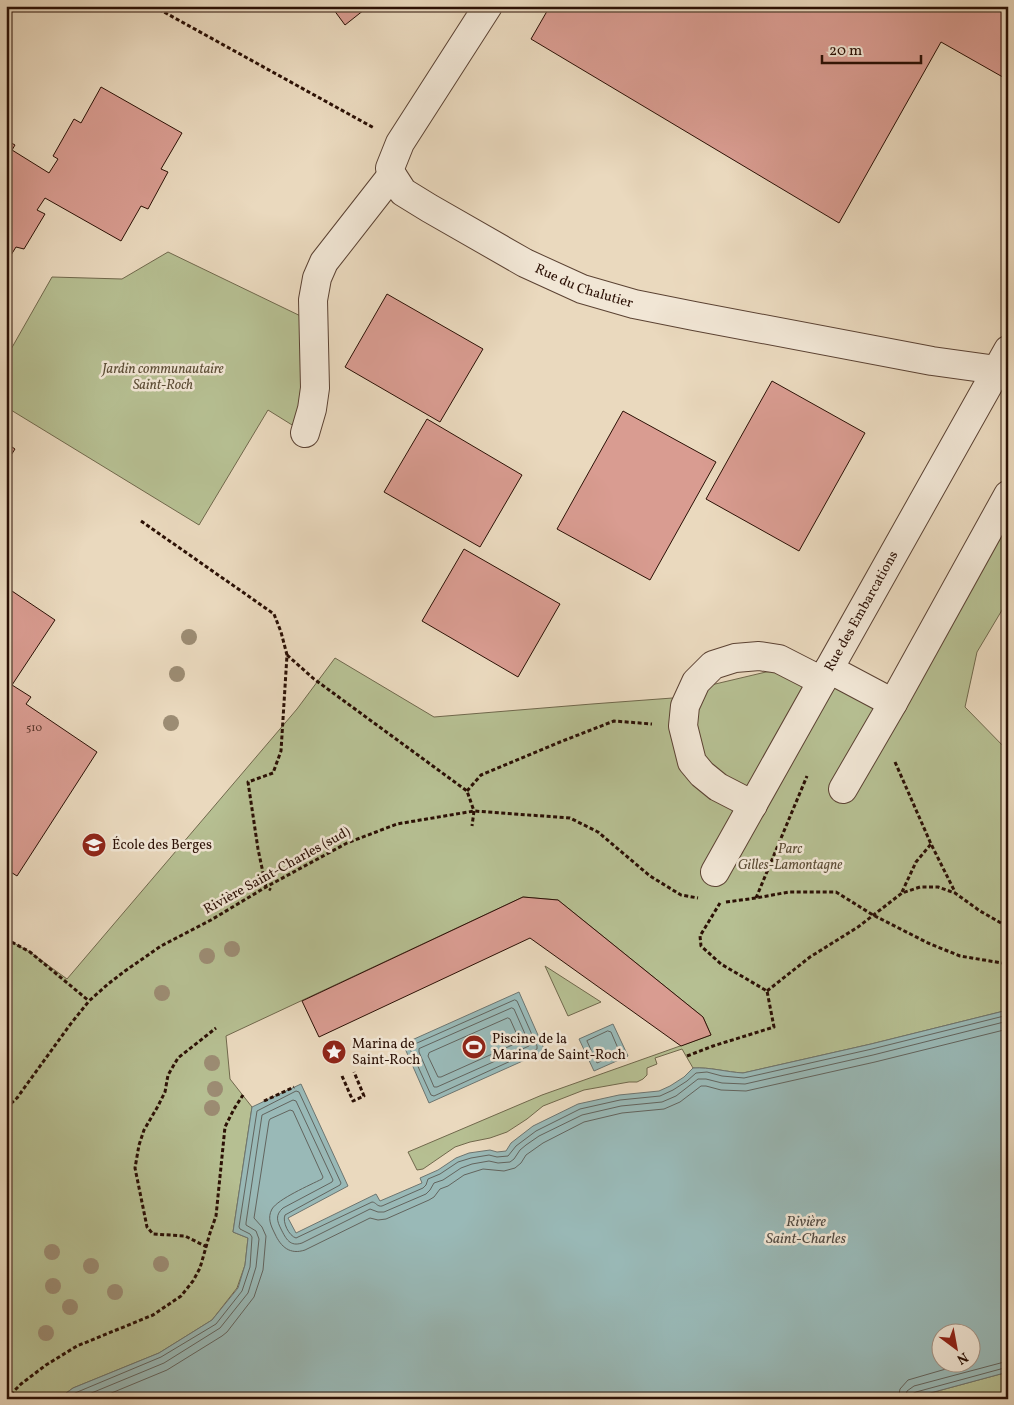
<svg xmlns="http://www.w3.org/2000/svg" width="1014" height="1405" viewBox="0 0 1014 1405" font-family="Vollkorn,serif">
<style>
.green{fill:#b6bf92;stroke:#70684c}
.water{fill:#99b9b7;stroke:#6d7570;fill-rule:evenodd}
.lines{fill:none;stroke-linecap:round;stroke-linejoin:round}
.shore{stroke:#62645e;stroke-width:1}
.building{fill:#d99c91;stroke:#2b1005}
.minor-casing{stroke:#5b4233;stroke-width:30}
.path{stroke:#2b1005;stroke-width:3;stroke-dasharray:4 2.5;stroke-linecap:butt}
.minor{stroke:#f1e6d5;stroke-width:28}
.tree{fill:#9c8c73}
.labels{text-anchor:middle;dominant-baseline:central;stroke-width:5;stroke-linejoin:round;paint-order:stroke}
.number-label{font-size:11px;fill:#563328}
.street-label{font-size:14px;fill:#2b1005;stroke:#f1e6d5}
.park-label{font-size:14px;font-style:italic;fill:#5c4d36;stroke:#f1e6d5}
.poi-label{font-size:14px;fill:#2b1005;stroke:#f1e6d5;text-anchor:start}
.water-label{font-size:15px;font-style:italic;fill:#524b43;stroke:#f1e6d5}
</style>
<rect width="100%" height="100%" fill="#ead9be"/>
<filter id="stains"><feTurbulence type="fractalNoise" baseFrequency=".004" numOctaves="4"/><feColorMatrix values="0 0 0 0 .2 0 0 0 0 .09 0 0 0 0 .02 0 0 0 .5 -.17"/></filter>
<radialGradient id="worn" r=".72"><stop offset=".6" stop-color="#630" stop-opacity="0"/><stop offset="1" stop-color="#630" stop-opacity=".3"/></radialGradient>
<g class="green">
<path d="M168,252l145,70 -8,111 -37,-23 -69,115 -193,-118v-49l46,-81 70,2z"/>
<path d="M1008,515v85l-31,52 -12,55 43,44v259l-137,34 -128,29c-17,-1 -33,-6 -50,-5l-11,-19 -27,9 2,6 -10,4v7l-4,4 -6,3h-8l-45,8 -41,16 -16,13 -20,13 -17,6 -20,4 -15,5 -32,22 -6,1 -9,-18 134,-57 169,-60 -8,-18 -145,-117 -35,-3 -297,139 4,43 22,28 -19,125 15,6 -3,27 -8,23 -25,32 -53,33 -86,35 -15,11h-52v-460l24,13 37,27 230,-270 38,-51 99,59 158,-13 94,-7 25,-12 55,-13 50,-4 79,44z"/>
<path d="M545,966l56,36 -33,14z"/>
<path d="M1008,1372v27h-100z"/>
</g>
<g class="water">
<path d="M519,992l26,59 -116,52 -26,-59z"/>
<path d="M1008,1010v362l-100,27h-850l15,-11 86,-35 53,-33 26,-32 7,-23 3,-27 -15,-6 19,-125 49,-23 47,102 -60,32 8,15 80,-39 4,7 42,-18 -2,-5 18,-8 18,-12 13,-5 21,-3 7,2 9,-1 5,-8 22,-17 45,-22 41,-9 40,-4 11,-5 14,-9 9,-9c17,-1 33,4 50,5l128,-29zM942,1332h30v30h-30z"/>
<path d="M613,1024l15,32 -34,15 -15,-32z"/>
</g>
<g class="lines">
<g class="shore">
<path d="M515,1000l2,1 20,45v3l-103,47 -3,-1 -21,-46 1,-3z"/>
<path d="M512,1008l2,1 15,34v3l-92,41h-3l-15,-35v-3z"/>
<path d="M508,1018l2,1 9,20v3l-78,35h-3l-10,-21 1,-3z"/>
<path d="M608,1031l3,1 9,21 -23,10 -10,-22z"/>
<path d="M67,1399l8,-6 86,-36 55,-33 26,-33 8,-24 2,-30 -2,-3 -10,-5 -1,-2 18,-116 39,-20 3,1 42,91 -1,2 -55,30c-3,7 4,21 11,23l76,-36c4,0 5,5 10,4l41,-18 3,-3 2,-6 12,-5 18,-12 13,-4 18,-3 8,2 11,-1 8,-10 20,-15 44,-22 40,-9 40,-4 13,-6 14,-9 9,-8 11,-1 15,4 22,2 128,-29 136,-34"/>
<path d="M77,1399l87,-36 56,-35 28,-35 8,-26 3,-28 -3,-8 -10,-6v-2l16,-108 31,-15 3,1 37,79 -1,2 -49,26c-8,7 -6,13 -2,21 5,10 9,18 21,14l68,-34 8,3h6l42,-18 4,-4 4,-7 9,-3 18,-12 11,-4 17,-3 9,2 12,-1 4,-3 6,-9 6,-5 13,-9 43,-21 39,-9 41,-4 14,-6 22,-17h8l16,4 23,1 128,-29 135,-34"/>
<path d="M97,1399l70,-29 55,-34 5,-4 27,-35 9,-27 3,-34 -4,-9 -8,-9 15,-97 1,-2 20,-9 3,1 30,66 -1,2c-12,6 -44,20 -50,30 -5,9 -1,17 3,25 6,13 15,21 30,16l65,-32 8,2 8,-1 43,-19 5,-3 6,-8 8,-3 16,-11 19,-6 21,2 11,-3 6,-5 5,-8 17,-12 41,-21 38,-9 42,-4 16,-7 21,-16h5l15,4 25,1 129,-29 133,-33"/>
<path d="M898,1399l2,-10 8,-9 62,-18"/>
<path d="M905,1399l2,-8 7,-5 94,-25"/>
<path d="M912,1399v-5l4,-2 92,-25"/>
</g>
</g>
<g class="building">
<path d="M331,6h38l-24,19z"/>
<path d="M550,6h458v74l-67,-38 -102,181 -308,-184z"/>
<path d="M101,87l81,46 -21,36 7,3 -20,37 -7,-3 -20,35 -76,-43 -8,12 8,4 -21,35 -8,-2 -10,16v-123l9,5 -3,5 37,23 9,-14 -5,-3 21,-37 7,4z"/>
<path d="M387,294l96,55 -43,73 -95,-55z"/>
<path d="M772,381l93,52 -66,118 -93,-52z"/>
<path d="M623,411l93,51 -66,118 -93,-51z"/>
<path d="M427,419l95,56 -42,72 -96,-55z"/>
<path d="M6,443l9,6 -9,14z"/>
<path d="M464,549l96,55 -42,73 -96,-56z"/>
<path d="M6,587l49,33 -43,65 19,12 -5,7 71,48 -80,124 -11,-7z"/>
<path d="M1008,630v16l-5,-14z"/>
<path d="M523,897l35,3 145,117 8,18 -30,11 -151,-108 -211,99 -17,-36z"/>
</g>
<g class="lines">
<defs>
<g id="minor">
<path id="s1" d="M488,6l-88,137 -10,25 2,7 11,17 26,16 96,55 57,26 52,15 60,12 238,45 65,9"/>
<path d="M305,433l7,-24 3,-21 -2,-88 4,-22 7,-16 68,-87"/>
<path d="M829,669l64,34"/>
<path d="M843,789l50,-86 115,-208"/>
<path d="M753,805l-35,-18 -16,-13 -10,-12 -9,-36 2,-20 11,-24 17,-17 22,-7 24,-2 20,3 43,22"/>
<path id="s2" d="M715,872l293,-522"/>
</g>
</defs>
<use href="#minor" class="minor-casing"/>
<g class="path">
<path d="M153,6l221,122"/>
<path d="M6,12l8,-6"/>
<path d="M141,521l133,93 7,18 6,23 -6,96 -8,22 -25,9 10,67 8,38 5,3"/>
<path d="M287,655l27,24 153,112 7,20 -2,15"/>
<path d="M895,762l36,82 24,48"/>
<path d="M467,791l14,-16 79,-33 54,-21 38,3"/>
<path d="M902,892l14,-30 15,-18"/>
<path d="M756,898l51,-122"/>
<path d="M726,902l30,-4 33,-6h47l37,23 55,28 32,13 48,8"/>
<path d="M6,939l24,13 59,49"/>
<path d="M767,991l43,-34 48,-30 44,-34 18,-6h18l17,6 25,18 28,16"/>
<path d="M687,1056l26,-10 61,-19 -7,-36 -46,-27 -20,-18 -1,-10 20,-33"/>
<path d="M342,1076l11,25 11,-5 -10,-24"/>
<path d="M264,1101l30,-14"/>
<path d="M6,1108l11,-10 52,-72 20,-25 19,-17 17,-13 36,-25 50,-26 55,-33 81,-44 50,-19 77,-13 96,7 28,14 52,44 31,19 17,3"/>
<path d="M207,1247l-22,-11 -32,-2 -6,-7 -12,-59 4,-23 5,-15 14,-24 7,-14 3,-17 10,-17 38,-30"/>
<path d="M6,1399l15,-15 25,-19 31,-19 76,-31 28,-19 12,-15 7,-13 10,-35 6,-17 9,-89 9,-18 9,-14"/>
</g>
<use href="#minor" class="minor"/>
</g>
<g class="tree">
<circle cx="189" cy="637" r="8"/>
<circle cx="177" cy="674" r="8"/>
<circle cx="171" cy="723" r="8"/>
<circle cx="232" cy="949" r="8"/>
<circle cx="207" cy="956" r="8"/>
<circle cx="162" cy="993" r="8"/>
<circle cx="212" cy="1063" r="8"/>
<circle cx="215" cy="1089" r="8"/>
<circle cx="212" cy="1108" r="8"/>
<circle cx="52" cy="1252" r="8"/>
<circle cx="161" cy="1264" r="8"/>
<circle cx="91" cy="1266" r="8"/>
<circle cx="53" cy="1286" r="8"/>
<circle cx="115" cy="1292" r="8"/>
<circle cx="70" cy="1307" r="8"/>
<circle cx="46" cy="1333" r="8"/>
</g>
<defs>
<symbol id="school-disc" viewBox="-11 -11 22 22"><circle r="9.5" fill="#8f2418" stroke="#f1e6d5"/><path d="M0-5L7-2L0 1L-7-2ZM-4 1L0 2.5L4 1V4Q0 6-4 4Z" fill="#fff"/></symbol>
<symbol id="stadium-disc" viewBox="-11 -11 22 22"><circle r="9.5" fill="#8f2418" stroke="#f1e6d5"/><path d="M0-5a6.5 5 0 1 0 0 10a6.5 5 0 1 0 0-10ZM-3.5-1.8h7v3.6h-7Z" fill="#fff"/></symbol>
<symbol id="sight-disc" viewBox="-11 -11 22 22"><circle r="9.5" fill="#8f2418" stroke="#f1e6d5"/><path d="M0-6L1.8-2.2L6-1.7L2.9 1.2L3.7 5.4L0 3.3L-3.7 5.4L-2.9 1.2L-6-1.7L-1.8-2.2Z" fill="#fff"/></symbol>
</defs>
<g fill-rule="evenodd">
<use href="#school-disc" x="80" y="831" width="28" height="28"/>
<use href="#stadium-disc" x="460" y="1033" width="28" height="28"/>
<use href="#sight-disc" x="320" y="1038" width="28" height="28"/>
</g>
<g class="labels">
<g class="number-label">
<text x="34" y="728">510</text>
</g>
<g class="street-label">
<text stroke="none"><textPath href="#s1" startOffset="422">Rue du Chalutier</textPath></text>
<text stroke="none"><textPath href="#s2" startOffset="299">Rue des Embarcations</textPath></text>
<text transform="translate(277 871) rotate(-29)">Rivière Saint-Charles (sud)</text>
</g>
<g class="park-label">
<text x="163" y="369">Jardin communautaire<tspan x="163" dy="16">Saint-Roch</tspan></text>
<text x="790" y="849">Parc<tspan x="790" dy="16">Gilles-Lamontagne</tspan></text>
</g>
<g class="poi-label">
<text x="112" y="845">École des Berges</text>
<text x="492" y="1039">Piscine de la<tspan x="492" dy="16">Marina de Saint-Roch</tspan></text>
<text x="352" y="1044">Marina de<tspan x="352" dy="16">Saint-Roch</tspan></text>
</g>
<g class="water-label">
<text x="806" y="1222">Rivière<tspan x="806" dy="17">Saint-Charles</tspan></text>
</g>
</g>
<rect width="1014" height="1405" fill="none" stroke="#ead9be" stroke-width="25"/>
<rect x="8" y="8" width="999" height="1390" fill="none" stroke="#2b1005" stroke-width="2.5"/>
<rect x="12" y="12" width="989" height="1380" fill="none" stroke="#2b1005"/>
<g transform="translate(956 1348) rotate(148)"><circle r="24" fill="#f1e6d5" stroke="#a29082"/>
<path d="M0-4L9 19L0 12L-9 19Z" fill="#8f2418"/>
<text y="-8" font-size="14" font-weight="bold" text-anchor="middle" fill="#2b1005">N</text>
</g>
<path d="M822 55v8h99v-8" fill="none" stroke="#2b1005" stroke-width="2.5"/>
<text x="829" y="55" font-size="15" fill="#2b1005" stroke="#f1e6d5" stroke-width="4" paint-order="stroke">20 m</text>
<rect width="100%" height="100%" filter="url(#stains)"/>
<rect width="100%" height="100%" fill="url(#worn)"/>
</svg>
